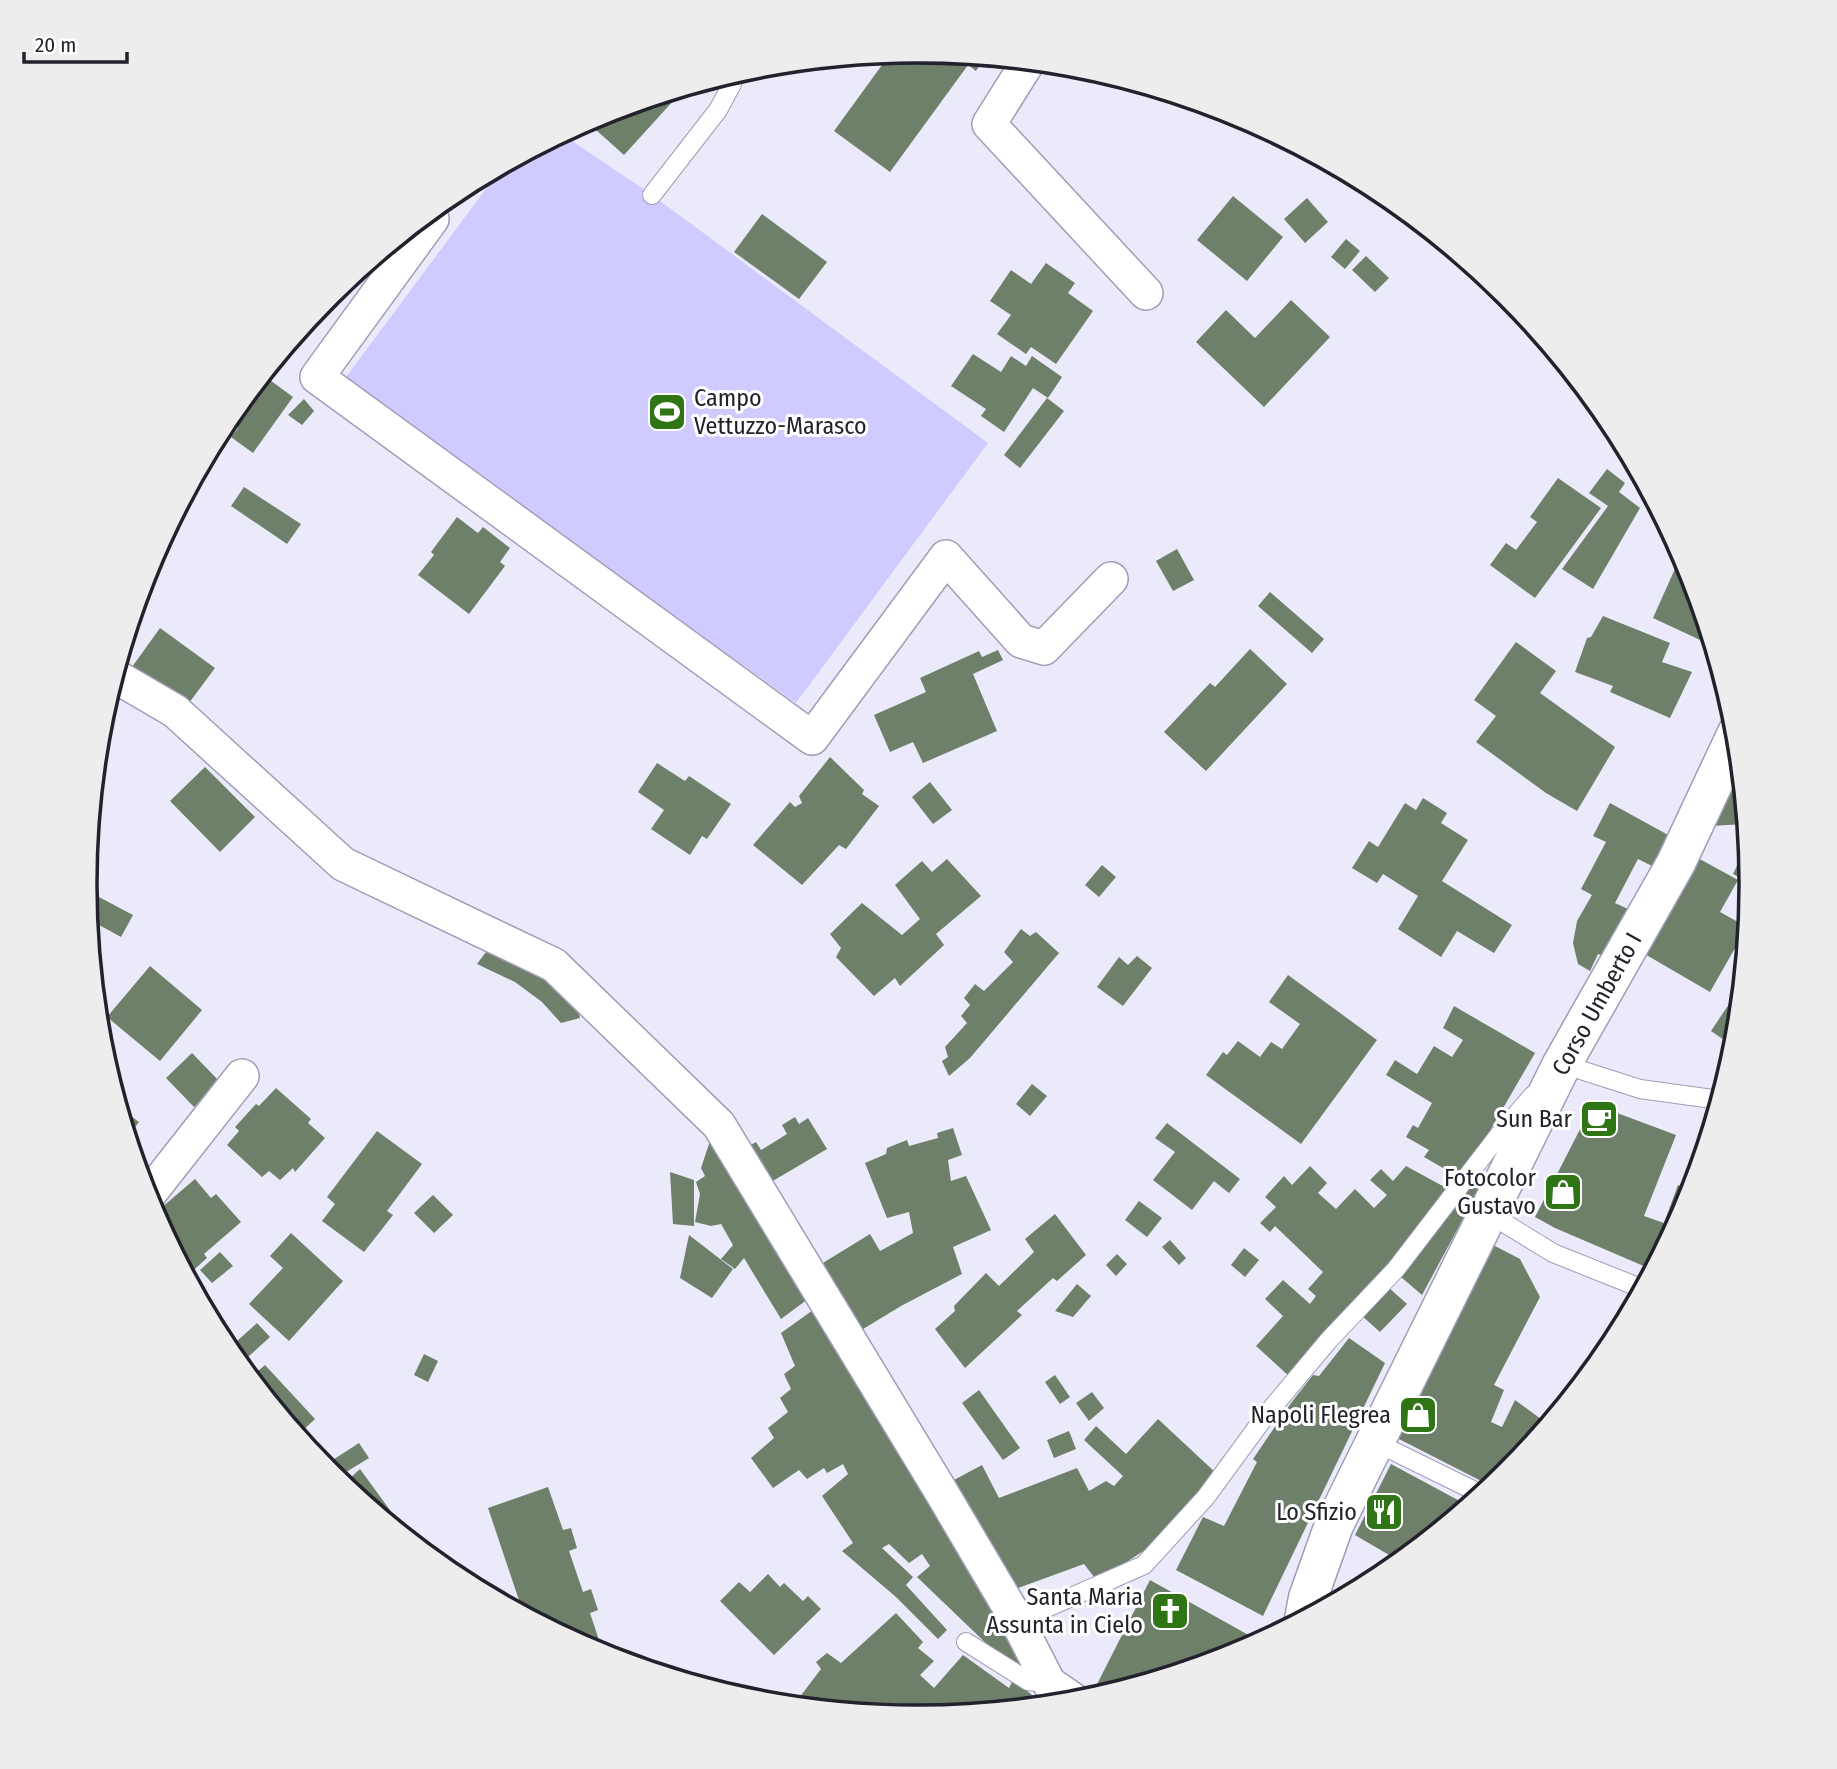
<svg xmlns="http://www.w3.org/2000/svg" width="1837" height="1769" viewBox="0 0 1837 1769" font-family="'Fira Sans Condensed',sans-serif">
<style>
.green{fill:#d0cbfe}
.building{fill:#6e8069}
.lines{fill:none;stroke-linecap:round;stroke-linejoin:round}
.lane-casing{stroke:#9f9db8;stroke-width:20}
.street-casing{stroke:#9f9db8;stroke-width:36}
.secondary-casing{stroke:#9f9db8;stroke-width:41}
.lane{stroke:#fff;stroke-width:18}
.street{stroke:#fff;stroke-width:33}
.secondary{stroke:#fff;stroke-width:38}
.labels{text-anchor:middle;dominant-baseline:central;stroke-width:6;stroke-linejoin:round;paint-order:stroke}
.poi-label{font-size:24px;fill:#22212c;stroke:#fff;text-anchor:end}
.street-label{font-size:24px;fill:#22212c;stroke:#fff}
.rim{fill:none;stroke:#22212c;stroke-width:3.5}
</style>
<rect width="100%" height="100%" fill="#ebeafb"/>
<path class="green" d="M562,134l90,61 336,248 -192,260 -453,-322 160,-215z"/>
<g class="building">
<path d="M919,51l66,6 -9,14 -8,-6 -78,107 -56,-41 56,-77z"/>
<path d="M684,89l-60,66 -38,-34 14,-7z"/>
<path d="M1233,196l50,41 -36,44 -50,-41z"/>
<path d="M1307,198l21,24 -23,21 -21,-24z"/>
<path d="M762,214l65,48 -28,37 -65,-47z"/>
<path d="M1346,239l14,12 -15,18 -14,-12z"/>
<path d="M1366,256l23,22 -14,14 -23,-22z"/>
<path d="M1046,263l29,20 -7,10 25,18 -37,53 -25,-17 -5,7 -29,-20 14,-19 -21,-14 21,-31 20,14z"/>
<path d="M346,281l-46,63 -7,-5 36,-44z"/>
<path d="M1291,300l39,37 -66,70 -68,-65 30,-32 29,28z"/>
<path d="M973,354l28,18 10,-16 15,10 6,-10 30,21 -14,21 -15,-10 -29,44 -23,-16 5,-7 -35,-23z"/>
<path d="M263,375l30,22 -40,56 -22,-16 7,-9 -11,-8z"/>
<path d="M1047,398l17,13 -44,57 -16,-13z"/>
<path d="M304,399l10,12 -12,14 -14,-10z"/>
<path d="M1607,469l18,14 -6,9 21,16 -47,81 -31,-20 46,-63 -19,-13z"/>
<path d="M1558,478l43,30 -66,90 -45,-33 16,-22 10,7 21,-28 -7,-5z"/>
<path d="M244,487l57,37 -14,20 -56,-38z"/>
<path d="M457,517l21,16 5,-6 27,21 -10,14 5,4 -36,48 -51,-39 16,-20 -3,-3z"/>
<path d="M1177,549l17,31 -21,11 -17,-30z"/>
<path d="M1682,553l7,13 24,80 -60,-28z"/>
<path d="M1270,592l54,47 -12,14 -54,-47z"/>
<path d="M1603,616l67,27 -8,19 30,10 -22,46 -60,-26 3,-6 -38,-14 12,-34 4,-1z"/>
<path d="M160,628l55,40 -29,39 -54,-40z"/>
<path d="M1516,642l40,29 -16,22 75,54 -38,64 -31,-18 -70,-51 20,-26 -22,-16z"/>
<path d="M1250,649l37,35 -81,87 -42,-39 46,-49 5,4z"/>
<path d="M998,650l5,10 -30,14 24,57 -74,32 -10,-21 -23,10 -16,-37 52,-23 -6,-14 59,-27 3,6z"/>
<path d="M830,757l34,33 -2,4 17,12 -33,43 -7,-4 -37,40 -49,-40 37,-43 5,5 7,-4 -3,-7z"/>
<path d="M657,763l28,18 4,-5 42,28 -24,35 -5,-3 -12,19 -39,-26 13,-19 -26,-18z"/>
<path d="M205,767l50,50 -35,35 -50,-51z"/>
<path d="M1741,767l5,57 -36,2z"/>
<path d="M930,782l22,28 -19,14 -21,-27z"/>
<path d="M1423,798l24,15 -6,10 27,17 -26,41 70,44 -18,28 -37,-22 -16,26 -43,-28 20,-33 -35,-22 -6,9 -25,-15 17,-27 9,6 27,-44 11,7z"/>
<path d="M1610,803l60,33 -16,31 -16,-8 -23,44 13,6 -24,47 -6,-2 -8,17 -12,-7 -5,-21 4,-22 15,-26 -11,-6 25,-47 -13,-6z"/>
<path d="M1748,843l4,41 -19,-10z"/>
<path d="M1696,857l42,23 -18,32 27,15 -37,65 -67,-39z"/>
<path d="M947,859l34,37 -45,38 8,11 -44,41 -5,-8 -21,18 -38,-39 5,-9 -11,-14 32,-31 40,32 18,-16 -25,-34 27,-24 10,11z"/>
<path d="M1102,865l14,12 -17,20 -14,-12z"/>
<path d="M99,897l34,18 -12,22 -33,-18z"/>
<path d="M1021,929l9,7 6,-4 23,21 -89,105 -21,18 -7,-15 6,-4 -3,-10 22,-24 -6,-7 9,-11 -6,-7 11,-14 9,7 29,-29 -9,-10z"/>
<path d="M489,948l37,17 50,37 4,16 -19,5 -19,-21 -27,-20 -38,-18z"/>
<path d="M1137,956l15,12 -29,38 -26,-19 22,-30 9,8z"/>
<path d="M150,966l52,44 -42,51 -53,-44z"/>
<path d="M1288,975l89,65 -76,104 -95,-69 17,-23 4,3 11,-14 22,16 11,-15 11,7 18,-25 -31,-22z"/>
<path d="M1729,1004l11,8 -4,36 -25,-17z"/>
<path d="M1454,1006l81,47 -73,126 -38,-22 5,-7 -23,-13 7,-12 5,3 14,-25 -46,-28 9,-15 22,14 17,-28 18,11 11,-17 -20,-12z"/>
<path d="M192,1053l28,29 -26,25 -28,-29z"/>
<path d="M1032,1084l15,12 -17,20 -14,-12z"/>
<path d="M276,1088l35,31 -3,4 17,15 -30,34 -2,-4 -13,12 -11,-9 -7,6 -35,-32 12,-14 -4,-4 21,-23 3,2z"/>
<path d="M1593,1104l83,31 -32,81 20,7 14,-38 14,6 -3,13 -36,66 -98,-42 -20,-11z"/>
<path d="M124,1111l15,11 -11,14 -7,-21z"/>
<path d="M795,1117l4,7 9,-6 19,31 -61,36 -21,-37 11,-6 5,8 26,-16 -5,-9z"/>
<path d="M1167,1123l73,56 -11,14 -15,-12 -22,29 -39,-30 22,-28 -20,-14z"/>
<path d="M953,1128l9,27 -14,5 3,21 15,-5 25,54 -38,17 9,27 -61,32 -51,31 -32,-71 52,-32 10,17 33,-18 -4,-21 -22,6 -22,-55 21,-9 1,-6 20,-8 2,6 29,-8 -1,-5z"/>
<path d="M377,1131l45,33 -35,47 6,4 -29,37 -42,-31 13,-17 -8,-7z"/>
<path d="M712,1135l96,164 -27,20 -37,-61 -9,11 -14,-10 12,-14 -12,-21 -10,2 -16,-4 5,-28 -4,-12 9,-6 -4,-8z"/>
<path d="M1310,1166l17,17 -9,10 18,16 19,-20 19,19 13,-13 -17,-15 11,-11 12,12 13,-15 44,24 -59,76 -101,111 -34,-31 27,-30 -18,-17 18,-19 27,24 6,-8 -8,-7 15,-17 -48,-46 -5,6 -10,-9 16,-16 -11,-10 19,-21 8,9z"/>
<path d="M670,1172l24,8v46l-21,-2z"/>
<path d="M1477,1176l7,4 -62,115 -21,-18z"/>
<path d="M195,1179l16,19 5,-4 25,28 -37,32 3,4 -20,18 -33,-62z"/>
<path d="M433,1195l20,20 -19,18 -20,-20z"/>
<path d="M1139,1201l23,17 -15,19 -22,-17z"/>
<path d="M1055,1214l31,41 -29,26 -4,-3 -36,33 5,4 -57,53 -30,-39 20,-18 -1,-5 32,-33 13,13 35,-34 -9,-13z"/>
<path d="M291,1233l52,48 -54,60 -40,-37 34,-36 -13,-12z"/>
<path d="M689,1235l44,34 -21,29 -32,-20z"/>
<path d="M1170,1240l16,18 -7,7 -17,-18z"/>
<path d="M1493,1245l27,14 20,38 -46,88 10,5 -13,32 11,5 13,-27 34,25 -41,49 -15,13 -98,-50z"/>
<path d="M1244,1248l15,12 -14,17 -14,-12z"/>
<path d="M220,1252l13,14 -21,17 -12,-13z"/>
<path d="M1117,1254l10,10 -11,12 -10,-11z"/>
<path d="M1077,1284l14,12 -18,21 -18,-6z"/>
<path d="M1388,1287l19,17 -27,28 -19,-17z"/>
<path d="M813,1310l216,353 -7,8 -31,-23 -74,-71 13,-11 -8,-12 -13,9 -20,-19 -7,4 31,29 -7,8 41,45 -9,9 -42,-42 -54,-46 11,-8 -31,-47 26,-22 -5,-10 -16,9 -3,-5 -17,11 -8,-9 -26,18 -22,-30 23,-20 -6,-10 20,-16 -8,-14 11,-9 -7,-15 11,-8 -14,-33z"/>
<path d="M257,1323l13,14 -31,28 -12,-15z"/>
<path d="M1349,1338l36,25 -122,253 -87,-46 27,-53 21,9 33,-64 -4,-3 38,-56 22,-28 6,1z"/>
<path d="M424,1354l14,7 -10,21 -14,-7z"/>
<path d="M265,1365l50,54 -18,17 -47,-58z"/>
<path d="M1055,1375l15,22 -10,7 -15,-22z"/>
<path d="M979,1390l41,58 -17,12 -41,-57z"/>
<path d="M1092,1392l12,16 -15,13 -13,-18z"/>
<path d="M1158,1419l58,54 -71,77 -26,17 -25,10 -10,-13 -74,27 -58,-110 30,-16 17,33 78,-30 12,23 17,-10 8,5 9,-10 -39,-36 12,-14 30,28z"/>
<path d="M1069,1431l7,18 -22,9 -7,-18z"/>
<path d="M359,1443l10,15 -31,19 -10,-14z"/>
<path d="M1391,1464l78,42 -68,56 -46,-27z"/>
<path d="M360,1469l51,70 -2,1 -53,-44 2,-2 -10,-14z"/>
<path d="M548,1487l15,43 8,-2 6,20 -8,3 14,41 8,-3 7,21 -8,3 13,39 -5,2 -74,-39 -36,-107z"/>
<path d="M768,1574l12,13 4,-4 19,18 5,-5 13,13 -47,46 -54,-54 19,-19 11,10z"/>
<path d="M1150,1580l111,62 -24,13 -141,43 -5,-2z"/>
<path d="M896,1613l27,29 -5,6 16,13 -14,14 14,13 29,-33 46,33 4,-8 33,26 -128,12 -62,-6 -5,-4 -3,3 -40,-4 -9,-9 22,-29 -5,-7 11,-9 14,10z"/>
</g>
<g class="lines">
<defs>
<g id="lane">
<path d="M652,195l66,-85 14,-26 -5,-8"/>
<path d="M1562,1064l78,25 80,11"/>
<path d="M1488,1213l65,40 90,36"/>
<path d="M1617,1333h2"/>
<path d="M1375,1442l108,53"/>
<path d="M1017,1621l127,-56 62,-68 60,-82 62,-74 68,-72 106,-138 31,-36"/>
<path d="M966,1642l62,39 21,2"/>
</g>
<g id="street">
<path d="M1028,62l-39,62 157,169"/>
<path d="M427,215l5,4 -115,158 495,361 134,-181 75,84 23,7 67,-69"/>
<path d="M115,676l60,35 168,153 211,101 165,160 223,368 73,124 34,66 29,20"/>
<path d="M146,1198l96,-122"/>
</g>
<path id="secondary" d="M1304,1619l4,-21 26,-73 41,-83 187,-378 114,-201 61,-130"/>
</defs>
<use href="#lane" class="lane-casing"/>
<use href="#street" class="street-casing"/>
<use href="#secondary" class="secondary-casing"/>
<use href="#lane" class="lane"/>
<use href="#street" class="street"/>
<use href="#secondary" class="secondary"/>
</g>
<defs>
<symbol id="stadium-square" viewBox="-11 -11 22 22"><rect x="-9" y="-9" width="18" height="18" rx="4" fill="#307515" stroke="#fff"/><path d="M0-5a6.5 5 0 1 0 0 10a6.5 5 0 1 0 0-10ZM-3.5-1.8h7v3.6h-7Z" fill="#fff"/></symbol>
<symbol id="cafe-square" viewBox="-11 -11 22 22"><rect x="-9" y="-9" width="18" height="18" rx="4" fill="#307515" stroke="#fff"/><path d="M-5.5-4.5H6V0H3Q3 3.5 0 3.5H-2.5Q-5.5 3.5-5.5 0ZM3-3.2v2h1.7v-2ZM-6 4.5H4V6H-6Z" fill="#fff"/></symbol>
<symbol id="shop-square" viewBox="-11 -11 22 22"><rect x="-9" y="-9" width="18" height="18" rx="4" fill="#307515" stroke="#fff"/><path d="M-5-2.5h2.3a2.7 3.5 0 0 1 5.4 0H5L5.5 6h-11ZM-1.5-2.5h3a1.5 2.3 0 0 0-3 0Z" fill="#fff"/></symbol>
<symbol id="restaurant-square" viewBox="-11 -11 22 22"><rect x="-9" y="-9" width="18" height="18" rx="4" fill="#307515" stroke="#fff"/><path d="M-5-6h1v4h1v-4h1v4h1v-4h1v5L-1.5 .5V6h-2V.5L-5-1ZM5-6V6H3V1.5H1.5Q1.5-4 5-6Z" fill="#fff"/></symbol>
<symbol id="church-square" viewBox="-11 -11 22 22"><rect x="-9" y="-9" width="18" height="18" rx="4" fill="#307515" stroke="#fff"/><path d="M-1.2-6h2.4v3.5h3.3v2.4h-3.3V6h-2.4V-.1h-3.3v-2.4h3.3Z" fill="#fff"/></symbol>
</defs>
<g fill-rule="evenodd">
<use href="#stadium-square" x="645" y="390" width="44" height="44"/>
<use href="#cafe-square" x="1577" y="1097" width="44" height="44"/>
<use href="#shop-square" x="1541" y="1170" width="44" height="44"/>
<use href="#shop-square" x="1396" y="1393" width="44" height="44"/>
<use href="#restaurant-square" x="1362" y="1490" width="44" height="44"/>
<use href="#church-square" x="1148" y="1589" width="44" height="44"/>
</g>
<g class="labels">
<g class="poi-label">
<text x="694" y="398" text-anchor="start">Campo<tspan x="694" dy="28">Vettuzzo-Marasco</tspan></text>
<text x="1572" y="1119">Sun Bar</text>
<text x="1536" y="1178">Fotocolor<tspan x="1536" dy="28">Gustavo</tspan></text>
<text x="1391" y="1415">Napoli Flegrea</text>
<text x="1357" y="1512">Lo Sfizio</text>
<text x="1143" y="1597">Santa Maria<tspan x="1143" dy="28">Assunta in Cielo</tspan></text>
</g>
<g class="street-label">
<text transform="translate(1597 1004) rotate(-61)">Corso Umberto I</text>
</g>
</g>
<path d="M0 0H1837V1769H0ZM97 884a821 821 0 1 1 1642 0a821 821 0 1 1-1642 0Z" fill="#ededee" fill-rule="evenodd"/>
<path class="rim" d="M97 884a821 821 0 1 1 1642 0a821 821 0 1 1-1642 0Z"/>
<path d="M24 52v10h103v-10" fill="none" stroke="#22212c" stroke-width="3.5"/>
<text x="35" y="52" font-size="21" fill="#22212c" stroke="#ffffff" stroke-width="5" paint-order="stroke">20 m</text>
</svg>
